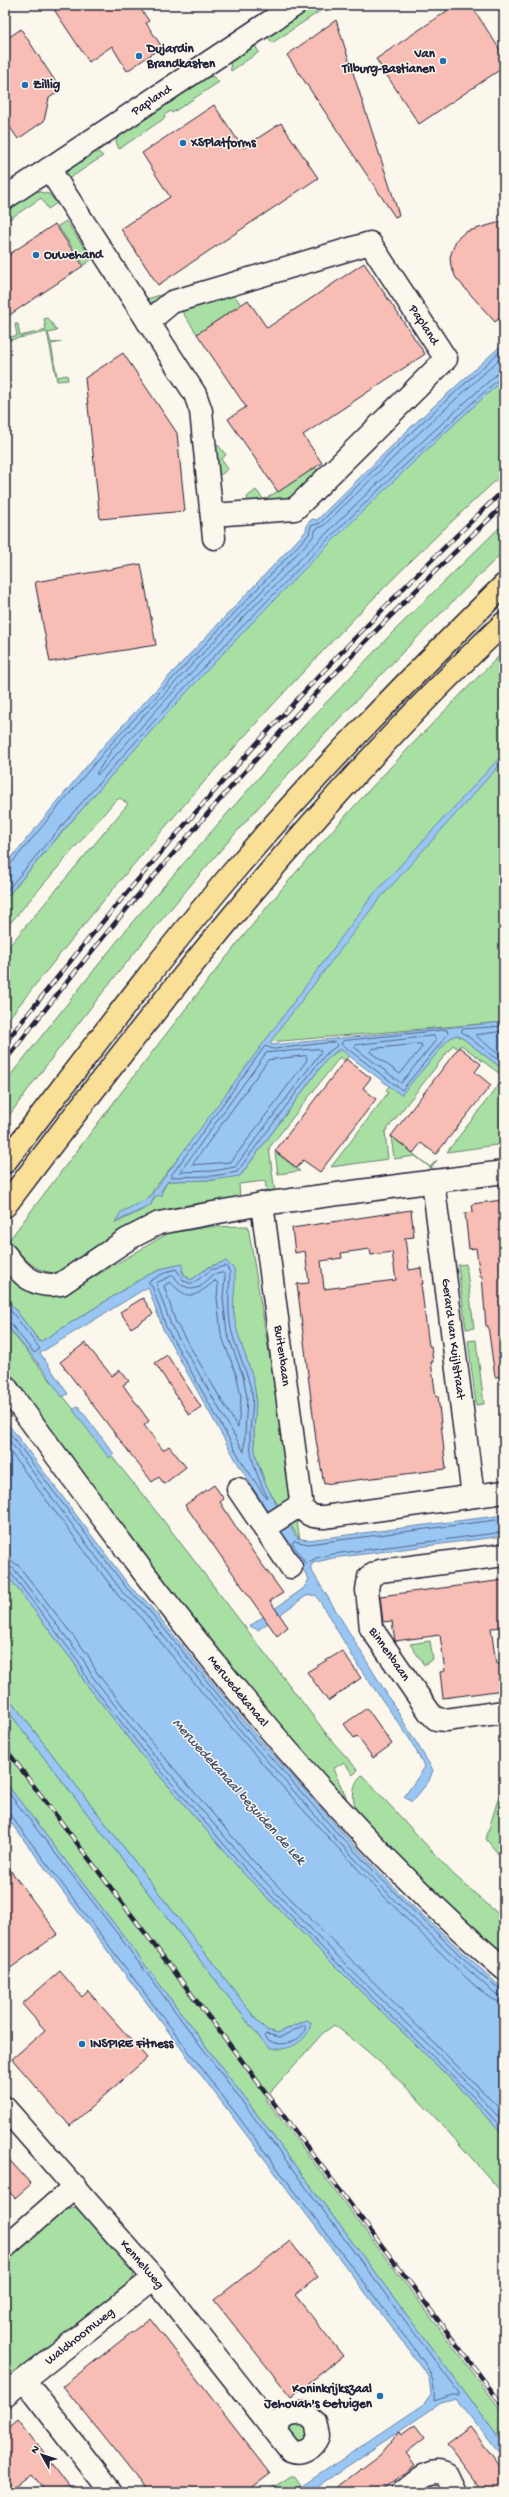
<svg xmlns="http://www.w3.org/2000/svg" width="509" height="2497" viewBox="0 0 509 2497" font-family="'Gochi Hand',sans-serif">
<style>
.green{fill:#a8e0a4;stroke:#658170}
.water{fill:#99c6f3;stroke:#6984a9}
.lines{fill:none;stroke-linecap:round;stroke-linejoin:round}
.shore{stroke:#526485;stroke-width:1}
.building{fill:#f8bdb4;stroke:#22223b;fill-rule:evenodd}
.minor-casing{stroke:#22223b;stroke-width:25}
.highway-casing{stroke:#22223b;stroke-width:25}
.minor{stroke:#fbf7ec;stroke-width:22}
.highway{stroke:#fadf96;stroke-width:22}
.rail-casing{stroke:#22223b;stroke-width:4.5}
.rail{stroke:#fbf7ec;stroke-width:3;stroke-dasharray:9;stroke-linecap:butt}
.poi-dot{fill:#1f6fb2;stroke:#fbf7ec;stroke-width:1.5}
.labels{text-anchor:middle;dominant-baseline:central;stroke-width:3;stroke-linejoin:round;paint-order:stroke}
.poi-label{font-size:13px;font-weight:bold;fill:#22223b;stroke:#fbf7ec;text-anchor:start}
.street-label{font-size:13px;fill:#22223b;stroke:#fbf7ec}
.water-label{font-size:14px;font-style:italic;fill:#465372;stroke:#fbf7ec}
</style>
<rect width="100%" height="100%" fill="#fbf7ec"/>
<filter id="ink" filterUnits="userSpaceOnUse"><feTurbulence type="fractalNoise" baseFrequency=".025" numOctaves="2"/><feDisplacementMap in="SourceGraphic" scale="8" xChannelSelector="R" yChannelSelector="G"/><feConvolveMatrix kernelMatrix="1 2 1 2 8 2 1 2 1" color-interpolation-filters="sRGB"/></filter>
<g filter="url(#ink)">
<g class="green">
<path d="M312,5h17l-57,38 -5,-8z"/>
<path d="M254,44l5,8 -28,19 -1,-10z"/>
<path d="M207,76l7,1 5,5 -47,31 -1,-2 -7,4 1,3 -46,31 -3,-7 1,-6z"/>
<path d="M92,152h6l5,4 -36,24 80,119 23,-7c-4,10 -18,14 -27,6l-76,-115c-4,-16 13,-25 25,-31z"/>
<path d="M36,191l13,3 8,9 -9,6 -7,-11 -36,24v-13z"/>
<path d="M66,221l26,38 -8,6 -26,-39z"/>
<path d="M233,293l8,12 -44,29 -16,-24z"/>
<path d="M48,318l9,13 -9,2 3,10 11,-1 -11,2 6,33 10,-2 1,5 -11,1 -10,-49 -42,9v-4l12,-1 -2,-12h3l2,12 26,-6 -2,-11z"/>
<path d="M504,379v94c-183,166 -346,356 -499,550v-72l123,-147 -8,-6 -6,4 -109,127v-30l120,-140 97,-108 92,-94 110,-107z"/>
<path d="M218,445l8,10 -5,4 7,10 -9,7 -4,-29z"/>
<path d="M315,467l4,6 -28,26 -43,4 -1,-6 9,-7 8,10z"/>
<path d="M504,523v28c-181,176 -350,365 -499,570v-39l129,-162 170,-194 89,-94z"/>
<path d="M504,651v371l-234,20 -116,147c-6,13 -15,17 -29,21l-9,13 34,-17 5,-10 6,-3 7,-12 45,-1 28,-5 79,-107 9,-11 12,-8 8,6 -4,6 -5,-4 -71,91 6,45h-8l-2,-12 -26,3 1,14c-31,4 -65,6 -94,19 -31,14 -60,37 -88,56 -24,0 -35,-16 -49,-33 89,-116 175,-233 268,-345 71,-86 149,-166 227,-244z"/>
<path d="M456,1035l5,2 43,33v7l-43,-32 -3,4 -5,-4 -68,87 3,27 -57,8 57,-74 -2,-3 3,-4 61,-49z"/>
<path d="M504,1078v35l-4,5 4,26 -57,8z"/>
<path d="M391,1136l39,31 7,-7 -6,8 -16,-12 -21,3z"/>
<path d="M275,1152l25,19 -22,3z"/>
<path d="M248,1226l52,314 -34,-54 -11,-33 -1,-18 2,-39 -5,-23 -15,-42 -4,-33 2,-27 -8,-10 -15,5 -20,14 -7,-6 -4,-9 -16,3 -18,8 -106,66 -35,-46v-25l65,20 97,-57 39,-7z"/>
<path d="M466,1264l8,64 -8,1 -8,-64z"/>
<path d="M5,1324l158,196 169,221 26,29 -5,5 -9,-13 -11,7 13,28 3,11 -117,-135 -227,-296z"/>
<path d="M476,1340l8,64 -8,1 -8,-64z"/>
<path d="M5,1572l70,92 9,17 57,73 102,119 100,101 115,112 46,50v59c-53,-60 -105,-123 -170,-170l-11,8 -58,65 239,316v31l-382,-511 -117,-152v-75l255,331 11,10 36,-28 -29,13 -12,-3 -7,-7 -254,-330z"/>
<path d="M430,1641l3,18 -9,6 -14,-21z"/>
<path d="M362,1775l91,99 51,45v45l-147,-150c-5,-13 -6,-30 5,-39z"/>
<path d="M504,1779v82l-18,-22z"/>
<path d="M75,2207l8,3 48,55 3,8 -2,9 -127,103v-127l54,-47z"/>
<path d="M299,2420l12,14 -11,9 -11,-9c-1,-8 3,-10 10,-14z"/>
<path d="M291,2476h3l7,10 -8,6h-27z"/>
</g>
<g class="water">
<path d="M504,343v36c-180,161 -344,335 -499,520v-34l101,-122 200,-212 1,-7 5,-5 5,1 96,-95z"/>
<path d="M504,753v7l-128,143 -106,139 2,3 232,-23v48l-43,-33 -5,-2 -7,4 -48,56 -61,-46 -11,8 -9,11 -80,108 -27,4 -45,1 -7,10 2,4 -8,1 -5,10 -35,16 6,-10 28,-14 223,-302z"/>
<path d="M226,1261l8,8c3,14 -2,30 0,45 3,25 15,46 20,70 4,18 0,34 0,52 0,38 24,70 43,102l11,2 196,-25v21l-171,22 -20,5 -3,5 123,202 -4,11 -17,21 -8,-5 21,-30 -16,-29 -50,-71 -43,-72 -10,1 -48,34 -8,-4 54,-38 5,-9 -72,-117 -74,-133 -15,-42 -108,66 28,41 -6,3 -15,-23 -42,-51v-27l35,46 106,-66 18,-8 19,-4 -1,8 5,6 4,2 18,-13z"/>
<path d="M78,1406l36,48 -5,4 -36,-48z"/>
<path d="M5,1420l126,168 14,12 108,132 89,100 61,65 101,93v146l-46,-50 -115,-112 -100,-101 -102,-119 -57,-73 -9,-17 -70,-92z"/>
<path d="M5,1693l254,330 7,7 12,3 29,-13 4,2c-1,17 -22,31 -39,26 -4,-1 -9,-7 -12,-10l-255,-331z"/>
<path d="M5,1782l117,152 382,511v14l-48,-60 -15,4 -132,89h-16l130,-87 8,-11 -2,-17 -424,-562z"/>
</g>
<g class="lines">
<g class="shore">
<path d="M504,355l-84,77 -97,94 -7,3 -3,8 -200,211 -17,26h3c125,-141 256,-275 398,-400l7,-3"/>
<path d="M5,867l5,-2 100,-120 199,-211 2,-8 9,-3 96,-95 88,-80"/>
<path d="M5,893c153,-184 316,-356 495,-515l4,-1"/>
<path d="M504,1026l-41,3 -2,2 43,34"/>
<path d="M447,1030l1,4 -46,56 -61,-46 2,-3z"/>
<path d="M504,1031l-29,4 29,24"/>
<path d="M434,1036l2,4 -35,43 -47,-36 2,-2z"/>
<path d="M336,1042l2,3 -12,9 -10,12 -79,106 -24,4 -43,1 95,-131 8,3z"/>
<path d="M421,1044l1,3 -22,27 -30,-22 2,-3z"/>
<path d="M319,1049l2,3 -86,115 -22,4 -33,1 86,-119z"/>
<path d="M306,1056l1,4 -76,102 -39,3 76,-105z"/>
<path d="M226,1266l4,6c-1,20 -3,41 2,61 6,21 16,40 20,61 2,14 -2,27 -2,40 -1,22 7,43 17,62l-1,2 -24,-36 -76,-135 -14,-41 -4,-4 18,-10 10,-3 8,12 8,3 19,-14z"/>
<path d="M223,1273l2,2 -2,23 4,35 16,43 4,21 -3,55 -73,-127 -15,-42 17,-8 8,10 11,4 8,-2 13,-12z"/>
<path d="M215,1281l3,2 -1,15 4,36 16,43 4,20 -3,31 -62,-105 -12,-37 6,-4c20,21 25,14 45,-1z"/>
<path d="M5,1303l35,46 -6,4 -24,-30 -5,-1"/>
<path d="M5,1427l123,163 15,13 107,131 89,101 62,64 81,77 22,16"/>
<path d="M5,1435l119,159 15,12 107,131 89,101 62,65 65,61 34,31 8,2"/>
<path d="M5,1445l115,153 15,12c96,120 195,236 306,343 13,12 47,50 63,50"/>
<path d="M504,1519l-196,25 -14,-3 -2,2 14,21 10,-6 17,-4 171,-22"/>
<path d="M5,1559l13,6 70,90 9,18 56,71 101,118 250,251"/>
<path d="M5,1565l9,4 69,90 9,17 56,72 102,118 99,102 116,112 39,43"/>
<path d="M5,1570l5,2 69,90 8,17 57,72 102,119 100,102 115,112 43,46"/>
<path d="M5,1788l114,148 340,457v2h-7l-18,6c1,-16 -1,-25 -10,-39l-414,-547 -5,-2"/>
<path d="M305,2025c4,12 -25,29 -41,11l2,-2 14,3z"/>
</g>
</g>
<g class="building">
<path d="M51,5h87l11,16 -3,2 16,24 -35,24 -15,-25 -23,16z"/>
<path d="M444,5h27l33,51v11l-85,57 -43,-65 71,-48z"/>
<path d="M336,20l63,195 -4,2 -108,-162z"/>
<path d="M21,29l40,61 -12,8 -5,23 -26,18 -13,-19v-80z"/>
<path d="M214,105l29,43 38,-25 37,55 -160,107 -37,-56 49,-32 -28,-44z"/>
<path d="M504,221v93l-9,8 -39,-44 -5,-12 -1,-9 6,-17 9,-8z"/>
<path d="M55,224l28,42 -78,52v-61z"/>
<path d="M364,263l61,91 -122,81 19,28 -44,29 -50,-73 18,-12 -49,-73 51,-34 19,28z"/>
<path d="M123,353l54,80 8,78 -85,8 -15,-141z"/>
<path d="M141,564l15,81 -106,17 -15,-80z"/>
<path d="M459,1047l22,17 -6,8 16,13 -55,69 -15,-11 -8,10 -22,-17z"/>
<path d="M346,1059l25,19 -8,10 13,11 -56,73 -17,-12 -6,8 -22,-17z"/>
<path d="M502,1200l2,176 -9,1 -7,-51h-2l-4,-50h-2l-4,-28 -7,1 -4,-36 8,-1 -1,-8z"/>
<path d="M411,1210l3,27 -9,1 4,32 12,-2 2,16h-2l8,62h2l2,16h-2l5,35 2,-1 8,73 -122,15 -8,-44 -19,-156 12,-1 -4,-32 -10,2 -3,-25zM370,1249l1,6 21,-3 4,28 -72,9 -3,-28 21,-3 -1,-5z"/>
<path d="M143,1298l10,16 -22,14 -11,-16z"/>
<path d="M85,1343l27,33 8,-6 9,11 -6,4 26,36 -5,4 19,25 6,-4 17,21 -22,17 -5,-7 -7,5 -92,-120z"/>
<path d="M167,1355l34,52 -12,8 -34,-52z"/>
<path d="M214,1485l10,14 -4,3 25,39 38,52 -13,8 18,26 -11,9 -92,-131z"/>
<path d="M504,1580v47l-13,1 5,36 8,-1v27l-61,8 -3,-26 5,-1 -5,-36 -45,6 -3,-20 -9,1 -3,-26z"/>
<path d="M342,1651l19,27 -33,23 -21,-29z"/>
<path d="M367,1708l25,36 -19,14 -16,-22 -3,2 -10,-14z"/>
<path d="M5,1863l53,71 -53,38z"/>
<path d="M60,1971l22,26 6,-6 59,67 -77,68 -58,-67 33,-29 -23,-26z"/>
<path d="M5,2155l26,29 -16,14 -10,-11z"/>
<path d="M290,2241l28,36 -23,18 48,61 -52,41 -77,-97z"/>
<path d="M150,2318l120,156 -24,18h-98l-85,-106z"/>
<path d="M18,2420l31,40 24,32h-27l-14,-18 -23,18h-4v-61z"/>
<path d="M415,2425l10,13 -19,15 9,12 -35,27h-50l50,-37 20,-24 2,3z"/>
<path d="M470,2427l34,44v21h-21l-36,-48z"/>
</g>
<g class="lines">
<defs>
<g id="minor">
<path d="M49,169l146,225 6,17 13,127"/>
<path id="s1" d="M5,198l290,-193"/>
<path id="s2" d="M148,322l24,-20 198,-59 76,116 -151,150 -83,6"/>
<path id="s3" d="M433,1181l40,315"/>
<path id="s4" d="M262,1204l40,304c6,8 12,9 22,9l180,-25"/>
<path d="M5,1254c15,20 29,35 56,30l67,-45 31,-16 103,-19 242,-32"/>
<path id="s5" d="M5,1386c151,205 304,416 499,583"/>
<path d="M238,1489l53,78"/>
<path d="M264,1528l30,-19 8,-1"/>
<path id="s6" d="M504,1555l-124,16 -11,6 -2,13 4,38 59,85 6,6 10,1 58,-8"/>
<path id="s7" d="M5,2108l149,170 136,172c13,5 23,-2 28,-14l-3,-14 -11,-9 -16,2 -16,12"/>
<path d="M5,2247l70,-61"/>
<path d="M24,2380l87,112"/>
<path id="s8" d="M5,2395l149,-117"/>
<path d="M403,2492c12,-9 27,-27 44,-17l8,17"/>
</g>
<g id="highway">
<path d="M5,1162c75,-97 148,-196 228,-290 85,-100 177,-194 271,-287"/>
<path d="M5,1206c154,-204 313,-407 499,-583"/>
</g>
</defs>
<use href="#minor" class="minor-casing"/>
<use href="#highway" class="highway-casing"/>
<use href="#minor" class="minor"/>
<use href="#highway" class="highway"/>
<defs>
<g id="rail">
<path d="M5,1043c154,-196 318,-382 499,-553"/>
<path d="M5,1061c152,-197 317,-385 499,-556"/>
<path d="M5,1748l499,659"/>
</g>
</defs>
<use href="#rail" class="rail-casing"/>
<use href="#rail" class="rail"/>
</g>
</g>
<g class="poi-dot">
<circle cx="139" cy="56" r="4"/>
<circle cx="443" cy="61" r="4"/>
<circle cx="25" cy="85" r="4"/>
<circle cx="183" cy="143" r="4"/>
<circle cx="36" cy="255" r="4"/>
<circle cx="82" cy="2044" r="4"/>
<circle cx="380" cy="2396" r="4"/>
</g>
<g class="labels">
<g class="poi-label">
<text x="147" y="49">Dujardin<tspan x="147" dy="15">Brandkasten</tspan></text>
<text x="435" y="54" text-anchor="end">Van<tspan x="435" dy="15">Tilburg-Bastianen</tspan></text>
<text x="33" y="85">Zillig</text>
<text x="191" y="143">XSPlatforms</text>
<text x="44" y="255">Ouwehand</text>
<text x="90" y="2044">INSPIRE Fitness</text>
<text x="372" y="2389" text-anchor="end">Koninkrijkszaal<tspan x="372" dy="15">Jehovah's Getuigen</tspan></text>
</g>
<g class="street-label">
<text stroke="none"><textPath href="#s1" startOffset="176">Papland</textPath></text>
<text stroke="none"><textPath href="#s2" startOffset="336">Papland</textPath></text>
<text stroke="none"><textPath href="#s3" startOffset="159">Gerard van Kuijlstraat</textPath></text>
<text stroke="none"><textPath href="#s4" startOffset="153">Buitenbaan</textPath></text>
<text stroke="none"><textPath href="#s6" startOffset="221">Binnenbaan</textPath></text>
<text stroke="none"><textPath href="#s5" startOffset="384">Merwedekanaal</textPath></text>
<text stroke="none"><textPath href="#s7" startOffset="208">Kennelweg</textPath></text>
<text stroke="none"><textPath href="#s8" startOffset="95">Waldhoornweg</textPath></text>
</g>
<g class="water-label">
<text transform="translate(238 1792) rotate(48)">Merwedekanaal bezuiden de Lek</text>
</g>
</g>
<rect width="509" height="2497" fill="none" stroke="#fbf7ec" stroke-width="20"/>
<rect x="10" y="10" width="489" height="2477" fill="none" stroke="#22223b" stroke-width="1.5" filter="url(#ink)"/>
<g transform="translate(42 2455) rotate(309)" stroke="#fbf7ec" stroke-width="3" paint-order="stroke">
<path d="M0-3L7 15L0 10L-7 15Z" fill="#22223b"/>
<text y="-6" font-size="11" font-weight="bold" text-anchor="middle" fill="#22223b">N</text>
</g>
</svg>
